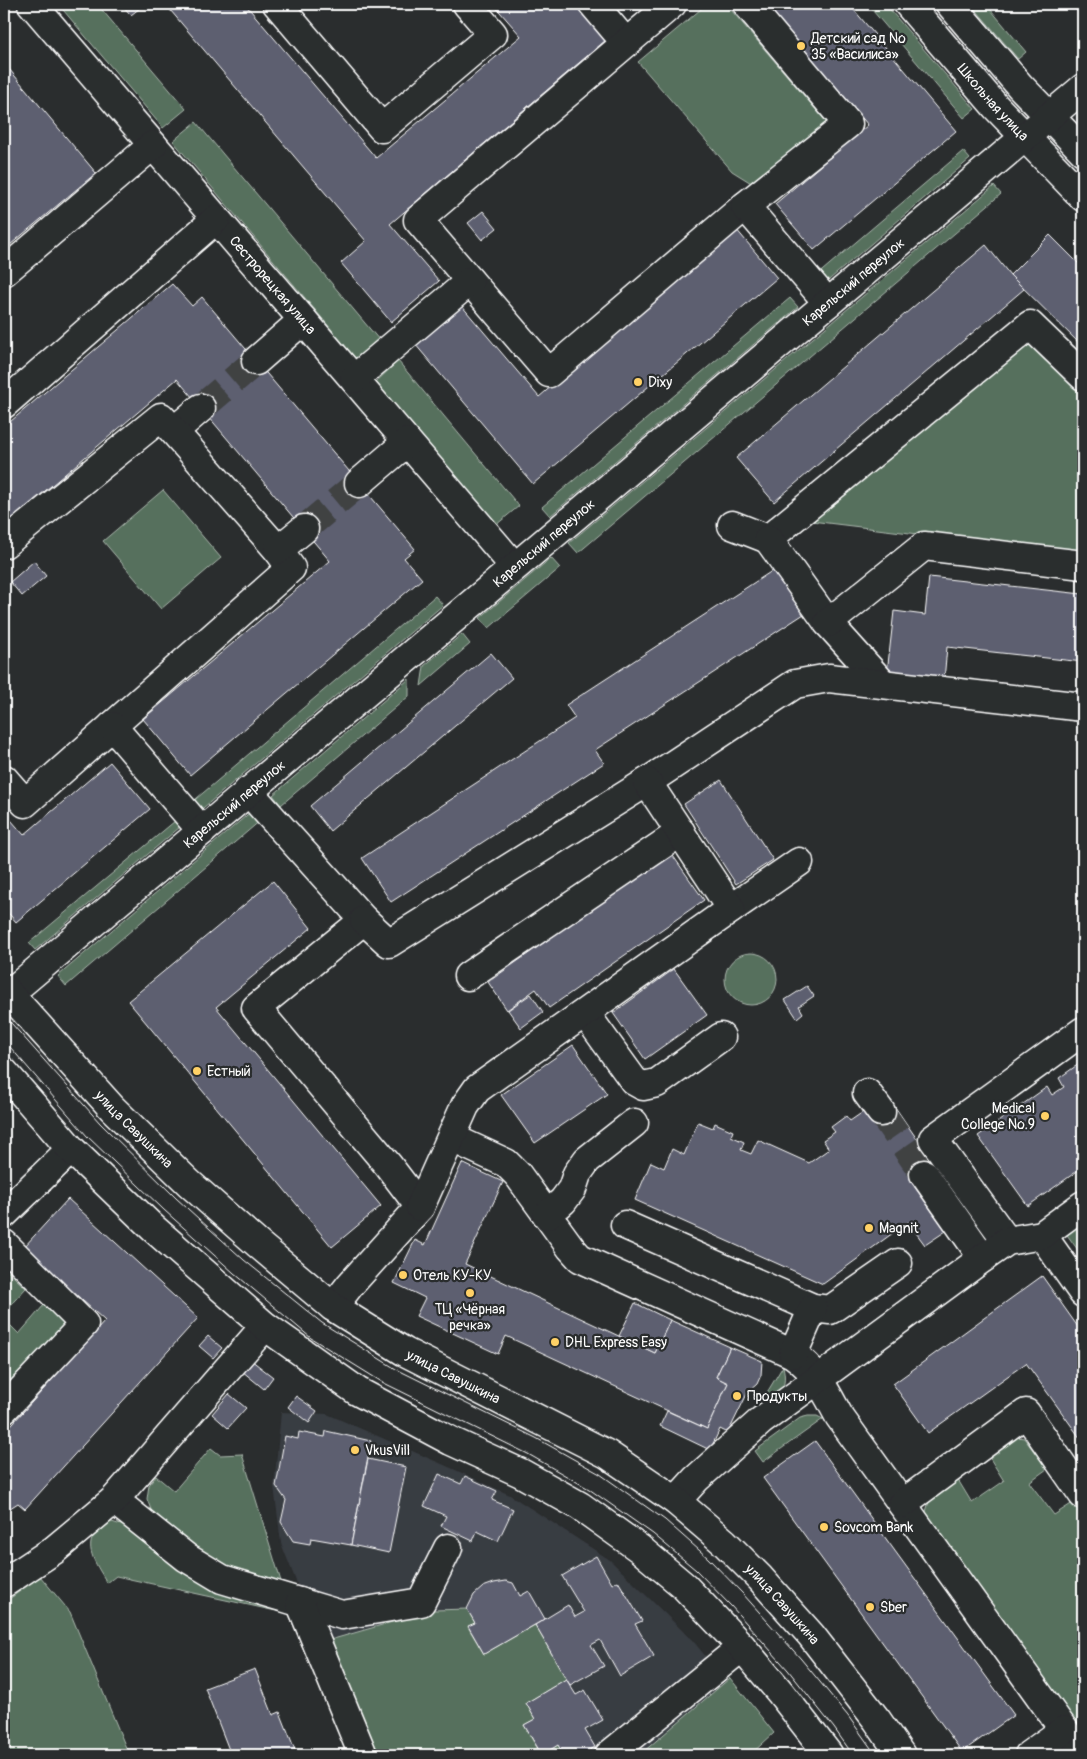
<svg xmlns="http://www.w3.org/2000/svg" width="1087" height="1759" viewBox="0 0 1087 1759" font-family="Pangolin,sans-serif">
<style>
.built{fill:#393c42}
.green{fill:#57705d;stroke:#abb8ae}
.building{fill:#5d5e70;stroke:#fff}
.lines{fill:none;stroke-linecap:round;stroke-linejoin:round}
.minor-tunnel{stroke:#3f4243;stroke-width:28;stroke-dasharray:28 14;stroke-linecap:butt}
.minor-casing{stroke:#fff;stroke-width:31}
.major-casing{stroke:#fff;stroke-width:31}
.minor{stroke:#2a2d2e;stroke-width:28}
.major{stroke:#2a2d2e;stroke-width:28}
.tram{stroke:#fff;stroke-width:1}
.poi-dot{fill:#ffd166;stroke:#2a2d2e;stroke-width:2}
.labels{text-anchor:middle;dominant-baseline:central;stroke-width:4.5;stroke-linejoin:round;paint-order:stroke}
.poi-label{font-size:14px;fill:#fff;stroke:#2a2d2e;text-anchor:start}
.street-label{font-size:14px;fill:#fff;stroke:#2a2d2e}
</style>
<rect width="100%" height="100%" fill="#2a2d2e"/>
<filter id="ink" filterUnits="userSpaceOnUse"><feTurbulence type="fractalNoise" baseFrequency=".02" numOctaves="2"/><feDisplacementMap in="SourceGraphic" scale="10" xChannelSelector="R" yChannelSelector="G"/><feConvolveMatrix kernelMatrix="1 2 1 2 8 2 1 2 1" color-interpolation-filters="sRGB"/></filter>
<g filter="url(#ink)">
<path class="built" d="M281,1412l46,2 124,54 59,27 100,65 83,81 61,74 2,40h-388l-48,-113 -39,-99 -7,-57z"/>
<g class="green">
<path d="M58,4h39l89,105 -23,19z"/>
<path d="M707,4h19l102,120 -72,62 -24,-15 -94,-109z"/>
<path d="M867,4h18l90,105 -11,9z"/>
<path d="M971,4h15l40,48 -8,7z"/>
<path d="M196,122l184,219 -22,20 -185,-220z"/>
<path d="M963,151l7,8 -147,126 -7,-9z"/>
<path d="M994,186l7,8 -423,359 -9,-10z"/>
<path d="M790,298l8,9 -248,209 -8,-9z"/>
<path d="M1030,338l53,50v166l-272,-33z"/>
<path d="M398,361l121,145 -23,19 -120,-143z"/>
<path d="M163,490l58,68 -60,51 -58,-68z"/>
<path d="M551,558l9,10 -71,60 -9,-10z"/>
<path d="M435,596l8,9 -246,208 -7,-9z"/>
<path d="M462,634l8,10 -49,42 3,-20z"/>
<path d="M409,679v17l-128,109 -8,-10z"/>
<path d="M253,810l8,10 -195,166 -8,-10z"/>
<path d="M175,821l5,6 -145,123 -6,-7z"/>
<circle cx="751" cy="979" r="26"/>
<path d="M1083,1218v39l-18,-25z"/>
<path d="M4,1268l22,20 -22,24z"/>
<path d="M44,1305l21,19 -61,65v-70l15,15z"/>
<path d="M783,1366c6,27 -7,29 -26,43z"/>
<path d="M808,1416h9l6,3 -60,43 -8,-11 45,-33z"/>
<path d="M1011,1436l13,2 23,31 -18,13 25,33 22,-14 7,10v230l-160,-220 10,-32 22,-14 17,28 32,-22 -18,-29z"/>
<path d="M211,1448l9,7 22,-1 41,134 -55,-17 -36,-20 -39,-36 -6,-16 2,-14 7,-9 18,15z"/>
<path d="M112,1522l24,8 136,72 4,9 -160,-35 -9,7c-8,-15 -25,-35 -11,-50 5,-6 8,-9 16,-11z"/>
<path d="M40,1576l30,36 59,143h-125v-152z"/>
<path d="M467,1609l8,14 -7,4 16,27 51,-29 31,54 -40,24 9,16 -11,6 17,30 17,-10 6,10h-190l-51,-113 111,-32z"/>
<path d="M730,1678l44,55 -24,22h-90l-17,-3z"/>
</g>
<g class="building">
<path d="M121,4h24l-14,11z"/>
<path d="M165,4h80l131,154 145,-122 -28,-32h82l31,36 -216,184 49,57 -48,41 -50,-59 25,-22z"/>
<path d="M766,4h83l107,127 -142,119 -39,-46 93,-79z"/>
<path d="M4,63l92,110 -92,77v-84l2,-1 -2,-3z"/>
<path d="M483,211l14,17 -15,12 -14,-17z"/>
<path d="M736,229l41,49 -244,206 -118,-140 46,-39 78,92z"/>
<path d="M1050,235l33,33v79l-73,-72z"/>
<path d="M986,245l24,30 14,14 -250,213 -38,-44z"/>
<path d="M172,284l20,22 10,-9 54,64 159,188 -11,9 18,21 -232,196 -47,-56 187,-158 -153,-182 -172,146 -1,-2v-96z"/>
<path d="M34,561l12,15 -24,20 -12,-14z"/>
<path d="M775,569l29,45 -209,136 9,13 -213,139 -29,-44 213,-140 -9,-13z"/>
<path d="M929,577l153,17 -1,10 2,1v57l-136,-15 -3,33 -57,-7 7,-62 31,4z"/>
<path d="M491,653l21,25 -182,153 -20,-25z"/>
<path d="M110,762l40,47 -134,113 -12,-14v-96l20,23z"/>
<path d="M721,780l52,80 -37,24 -52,-80z"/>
<path d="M671,853l33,47 -155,108 -13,-19 -29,21 -19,-28z"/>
<path d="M273,881l38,47 -95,79 165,199 -49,41 -204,-246z"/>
<path d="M674,969l33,46 -62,44 -32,-46z"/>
<path d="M807,986l7,10 -15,10 4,7 -6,5 -12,-18z"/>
<path d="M531,994l12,18 -22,16 -13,-18z"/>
<path d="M573,1045l34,49 -72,49 -34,-48z"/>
<path d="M1083,1061v106l-55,39 -50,-70 69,-49 5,8 12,-8 -5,-9z"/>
<path d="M893,1104l43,63 -24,16 34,48 -21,14 -17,-23 -85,62 -188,-84 16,-38 13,6 8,-19 12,6 14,-33 15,6 2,-5 18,8 -2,5 13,6 -3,8 10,4 7,-14 51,23 20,-14 -6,-9 12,-8 -4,-5 15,-11 4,5 13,-9 6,9z"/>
<path d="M462,1163l41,19 -38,82 190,89 15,-33 60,27 -14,30 12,6 -21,46 -201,-93 -8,18 -82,-38 9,-18 -31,-15 21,-43 10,5z"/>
<path d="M68,1199l130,119 -173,191 -7,-6 -14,9v-79l101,-112 -81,-74z"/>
<path d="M1042,1276l41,58v108l-57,-79 -98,70 -35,-49z"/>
<path d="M635,1303l35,17 -15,33 -36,-17z"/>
<path d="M208,1336l14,12 -9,10 -14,-12z"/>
<path d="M730,1347l32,14 -1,14 -4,9 -9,8 -20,41 -8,-4 -10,21 -50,-24 7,-15 40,18 21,-46 -12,-6z"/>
<path d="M251,1360l22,17 -9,12 -22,-18z"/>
<path d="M229,1394l17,14 -18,20 -16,-14z"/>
<path d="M296,1396l21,15 -8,12 -21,-16z"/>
<path d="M326,1431l45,10 -20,104 -40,-7 -1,6 -17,-3 -12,-19 5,-22 -10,-14 9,-50 13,3 1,-7 26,5z"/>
<path d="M815,1441l199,274 -52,37 -199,-274z"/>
<path d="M368,1459l38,8 -17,86 -38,-8z"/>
<path d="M439,1474l22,10 4,-8 32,15 -5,9 21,9 -15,32 -21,-10 -4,10 -32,-15 5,-10 -22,-10z"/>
<path d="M596,1556l16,28 6,-3 24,40 -7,3 19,32 -34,20 -20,-36 -9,5 13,21 -34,19 -35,-60 33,-20 7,12 9,-5 -22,-36z"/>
<path d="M506,1581l7,2 7,13 9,-5 16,28 -61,35 -16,-28 7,-3 -8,-14 7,-14 9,-8 11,-4z"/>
<path d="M255,1669l18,46 7,-3 17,43h-66l-26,-67z"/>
<path d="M566,1679l10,16 9,-5 18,30 -18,10 10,17 -14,8h-17l-6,-10 -16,10 -18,-30 11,-6 -9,-16z"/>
</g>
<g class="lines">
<g class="minor-tunnel">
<path d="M201,408l55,-47"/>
<path d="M304,529l55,-46"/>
<path d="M881,1112l43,62"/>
</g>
<defs>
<g id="minor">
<path id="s1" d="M32,4l482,562"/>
<path d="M277,4l105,124 111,-94 -26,-30"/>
<path d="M593,4l33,39"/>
<path d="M672,4l-254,216 131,153 196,-167"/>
<path d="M747,4l101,120 -103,82 83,97"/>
<path id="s2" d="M908,4l88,103 87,90"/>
<path d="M950,4l70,82 63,65"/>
<path d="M4,272l149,-127"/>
<path d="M256,361l47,-41"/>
<path d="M354,379l116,-98"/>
<path d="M4,404l212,-185"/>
<path d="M174,431l27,-23"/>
<path d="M359,483l48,-41"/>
<path d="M732,525l36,14 262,-214 53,51"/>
<path d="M768,539l60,84 55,61"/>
<path d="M4,544l157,-127 117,133 13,18 -266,235 -21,-24"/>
<path d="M278,550l26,-21"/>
<path d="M828,623l96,-77 159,19"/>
<path d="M112,726l90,105"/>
<path d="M248,791l116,129 -108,88 132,157 32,42 -70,78 -17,22"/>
<path d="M731,909l68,-47"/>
<path d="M364,920l25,23 258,-161 148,-98 34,-6 254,29"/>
<path d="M468,976l213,-144"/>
<path id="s3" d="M4,998l1079,-910"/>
<path d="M585,1013l49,68 9,5 14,-3 64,-46"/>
<path d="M867,1093l14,19"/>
<path d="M452,1138l54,25 12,12 53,73 9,10 213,96c24,18 32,36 46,62l243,339"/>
<path d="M924,1174l59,84"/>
<path d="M420,1207l45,-101 12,-17 254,-180 -84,-127"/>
<path d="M4,1214l67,-65"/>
<path d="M547,1215l16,-14 9,-12 5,-15 10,-14 47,-37"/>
<path d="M625,1225l188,83 17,2 68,-47"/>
<path d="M1042,1235l41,58"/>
<path d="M1007,1241l-74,-102 150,-108"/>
<path d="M4,1244l80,80 -80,85"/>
<path d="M793,1354l20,-46"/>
<path d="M114,1500l73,58 35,21 120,36 79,-13 27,-54"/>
<path d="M676,1501l20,-22 65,-58 222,-163 24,-17 35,-6 41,-30"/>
<path d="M902,1504l124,-91 57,82"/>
<path d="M4,1583l50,-33 60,-50 151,-174"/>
<path d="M300,1602l63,153"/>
<path d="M609,1755l133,-108"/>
<path d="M1029,1755l35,-25"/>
</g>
<g id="major">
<path id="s4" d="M4,988l109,121 76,74 69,61 75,63 72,45 202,102 69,47 48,41 36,36 51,57 66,85 24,35"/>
<path d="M4,1072l67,77 82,79 112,98 92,65 94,50 70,32 59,33 60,43 44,37 58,61 38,45 49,63"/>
</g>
</defs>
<use href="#minor" class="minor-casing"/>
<use href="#major" class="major-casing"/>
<use href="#minor" class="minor"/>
<use href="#major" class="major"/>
<g class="tram">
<path d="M4,1015l96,108 76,75 68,62 78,63 74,46 140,69 64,36 65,46 43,38 35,36 58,65 47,57 28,39"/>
<path d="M4,1040l83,96 77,74 70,63 77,65 71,44 146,72 61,35 64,45 43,36 35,36 57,64 46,58 19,27"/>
</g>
</g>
</g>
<g class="poi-dot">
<circle cx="801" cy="46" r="5"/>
<circle cx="638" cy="382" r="5"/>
<circle cx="197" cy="1071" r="5"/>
<circle cx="1045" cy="1116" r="5"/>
<circle cx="869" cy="1228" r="5"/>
<circle cx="403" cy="1275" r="5"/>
<circle cx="470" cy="1293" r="5"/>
<circle cx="555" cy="1342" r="5"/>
<circle cx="737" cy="1396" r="5"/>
<circle cx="355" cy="1450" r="5"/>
<circle cx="824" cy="1527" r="5"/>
<circle cx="870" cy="1607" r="5"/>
</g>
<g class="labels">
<g class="poi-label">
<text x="811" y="38">Детский сад №<tspan x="811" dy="16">35 «Василиса»</tspan></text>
<text x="648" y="382">Dixy</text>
<text x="207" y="1071">Естный</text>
<text x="1035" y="1108" text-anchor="end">Medical<tspan x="1035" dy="16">College No.9</tspan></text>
<text x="879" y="1228">Magnit</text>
<text x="413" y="1275">Отель КУ-КУ</text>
<text x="470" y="1309" text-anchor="middle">ТЦ «Чёрная<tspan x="470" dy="16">речка»</tspan></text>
<text x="565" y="1342">DHL Express Easy</text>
<text x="747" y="1396">Продукты</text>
<text x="365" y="1450">VkusVill</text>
<text x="834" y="1527">Sovcom Bank</text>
<text x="880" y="1607">Sber</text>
</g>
<g class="street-label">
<text stroke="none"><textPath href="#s2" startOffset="130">Школьная улица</textPath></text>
<text stroke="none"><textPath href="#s3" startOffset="1111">Карельский переулок</textPath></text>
<text stroke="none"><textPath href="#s1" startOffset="370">Сестрорецкая улица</textPath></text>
<text stroke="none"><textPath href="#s3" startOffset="706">Карельский переулок</textPath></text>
<text stroke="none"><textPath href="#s3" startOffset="301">Карельский переулок</textPath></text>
<text stroke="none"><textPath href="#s4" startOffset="192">улица Савушкина</textPath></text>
<text stroke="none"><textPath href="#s4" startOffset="598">улица Савушкина</textPath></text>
<text stroke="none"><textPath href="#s4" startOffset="1002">улица Савушкина</textPath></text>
</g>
</g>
<rect width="1087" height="1759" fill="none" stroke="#2a2d2e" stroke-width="20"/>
<rect x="10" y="10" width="1067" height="1739" fill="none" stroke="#fff" stroke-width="2" filter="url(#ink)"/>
</svg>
